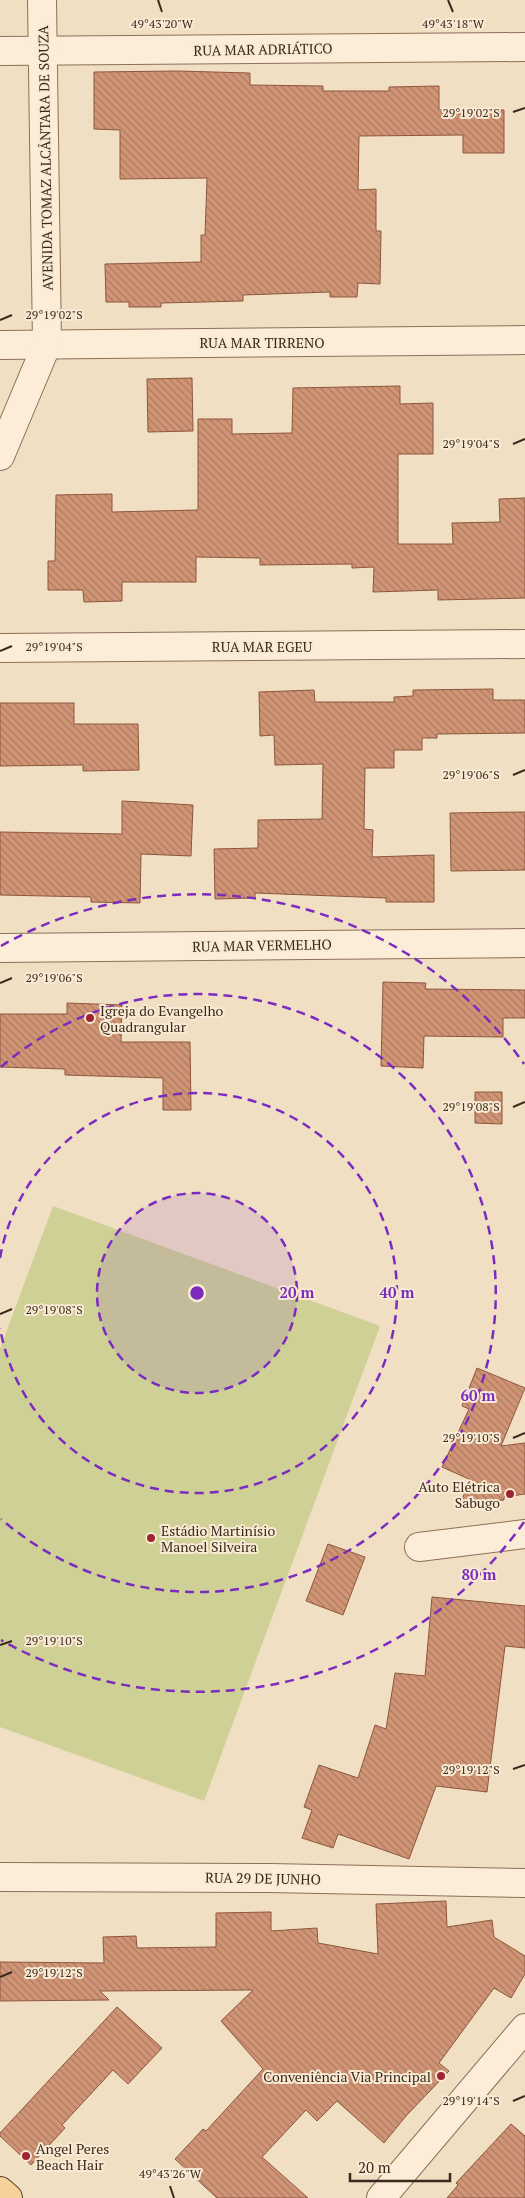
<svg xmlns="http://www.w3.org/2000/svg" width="525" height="2198" viewBox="0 0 525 2198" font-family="'PT Serif',serif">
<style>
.green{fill:#ced096}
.building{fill:url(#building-back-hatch);stroke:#8d563d}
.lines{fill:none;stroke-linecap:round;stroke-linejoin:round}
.minor-casing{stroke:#8c7058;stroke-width:30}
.major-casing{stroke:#5a3e2d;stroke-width:30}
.minor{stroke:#fbedd7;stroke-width:28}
.major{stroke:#f6d199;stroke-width:28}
.ticks{fill:none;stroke:#3b291d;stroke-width:2}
.ring{fill:none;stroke:#7b2cbf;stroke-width:2.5;stroke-dasharray:9 6}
.poi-dot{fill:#9f2430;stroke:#f8ead3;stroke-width:2}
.labels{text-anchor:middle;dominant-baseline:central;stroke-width:4;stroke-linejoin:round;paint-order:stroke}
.street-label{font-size:14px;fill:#3b291d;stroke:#f8ead3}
.poi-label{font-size:14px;fill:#3b291d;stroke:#f8ead3;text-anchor:start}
.ticks-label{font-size:12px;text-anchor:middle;fill:#3b291d;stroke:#f8ead3;stroke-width:4;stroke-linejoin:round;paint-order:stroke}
.centre{fill:#7b2cbf;stroke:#f8ead3;stroke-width:2.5}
.ring-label{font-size:15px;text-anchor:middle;font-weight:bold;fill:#7b2cbf;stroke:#f8ead3;stroke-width:4;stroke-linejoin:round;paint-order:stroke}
</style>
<defs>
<pattern id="building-back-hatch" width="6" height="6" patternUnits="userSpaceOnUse" patternTransform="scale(1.25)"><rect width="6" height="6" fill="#d19576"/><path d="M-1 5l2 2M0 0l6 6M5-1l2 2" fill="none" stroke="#ab7a60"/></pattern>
</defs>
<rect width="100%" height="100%" fill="#f1dfc3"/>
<path class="green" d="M53,1206l327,120 -176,475 -204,-74v-378z"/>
<g class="building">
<path d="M177,71l73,2v12l73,1v5h66v-4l50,-1v24h65v43h-41v-18l-104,1 -1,54 18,-1v42h5l-1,53 -22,-1 -1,14h-27v-5l-87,3v6l-82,2v4h-32v-5h-23l-1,-38 96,-2v-27h4l2,-57 -87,1v-49l-26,-1v-57z"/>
<path d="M192,378l1,53 -45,1 -1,-53z"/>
<path d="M400,386v18l33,-1v51h-35v90h55l-1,-21 48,-1 -1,-23 26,-1v100l-87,2v-10l-65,2 1,-25 -22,1v-4l-92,1v-7l-64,-1v25h-74v19l-38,1 -1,-12h-35v-29h7l1,-66 56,-1v18l86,-2v-91h34v15l60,-1 1,-45z"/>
<path d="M493,689v11h32v33l-88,1v4h-15v12h-28v18h-29l-1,61 9,1 -1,27 62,-2v47h-48v-4l-131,-5v5l-40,1 -1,-50 44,-1v-28l64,-1 1,-55 -48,1 -1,-30 -14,1 -1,-44 55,-2 1,12h79v-5l19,-1v-6z"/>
<path d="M0,703h74v21h64l1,46 -56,1v-6l-83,1z"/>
<path d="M122,801l71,4 -2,51 -50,-2 -1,49 -49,-1v-5l-91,-2v-63l122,2z"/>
<path d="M525,812v58l-74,1 -1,-58z"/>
<path d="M383,982l43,1 -1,6 100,1v28h-22v19l-79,-1 -1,32 -42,-2z"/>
<path d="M67,1003l55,2 -1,37h69l1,68h-28v-32l-98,-3v-6l-65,-2v-53h67z"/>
<path d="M475,1092h27v32l-27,-1z"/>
<path d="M477,1368l48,20 -24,58 24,-3v51l-21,3v3l-44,3 11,-23 -29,-13 27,-58 -7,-3z"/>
<path d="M328,1544l37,13 -22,58 -37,-14z"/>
<path d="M432,1597l93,9v42l-20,-2 -18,146 -51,-6 -27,73 -71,-25 -5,14 -31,-10 10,-28 -8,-3 15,-42 39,13 17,-53 11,4 9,-56 30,3z"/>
<path d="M446,1901l1,26 45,-7 2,17 31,19v18l-14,24 -17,-10 -55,75 10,8 -43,45 -22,27 -47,-42 -20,20 -11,-11 -44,47 46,41h-91l-42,-39 28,-30 3,2 57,-62 -42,-48 32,-31 -153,1 9,9 -109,1v-39l104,1 -1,-26 33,-1 1,12 79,-1v-34l55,-1v19l46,-3 1,15 60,11 -2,-50z"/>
<path d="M117,2007l45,41 -34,36 -15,-14 -51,55 3,3 -34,37 -31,-29v-3z"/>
<path d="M511,2124l14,12v62h-78l11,-13 -2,-2z"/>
</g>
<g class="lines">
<defs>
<g id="minor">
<path d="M0,51l525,-4"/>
<path d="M0,345l525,-5"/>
<path d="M0,456l47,-112 -5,-344"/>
<path d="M0,648l525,-4"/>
<path d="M0,948l525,-5"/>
<path d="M419,1547l106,-13"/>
<path d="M0,1877l270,1 255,5"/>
<path d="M381,2198l144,-170"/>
</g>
<path id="major" d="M0,2191l8,7"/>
</defs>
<use href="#minor" class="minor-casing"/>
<use href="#major" class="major-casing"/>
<use href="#minor" class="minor"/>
<use href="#major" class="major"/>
</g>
<path class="ticks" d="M158,0l4,12M448,0l5,12M513,112l12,-4M0,320l12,-5M513,444l12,-5M0,651l12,-5M513,775l12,-5M0,983l12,-5M513,1107l12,-5M0,1314l12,-5M513,1438l12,-5M0,1645l12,-4M513,1769l12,-4M0,1977l12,-5M513,2101l12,-5M170,2186l4,12"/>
<circle cx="197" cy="1293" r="100" fill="#7b2cbf" fill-opacity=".12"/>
<g class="ring">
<circle cx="197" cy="1293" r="100"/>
<path d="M0 1258A200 200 0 1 1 0 1328"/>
<path d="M1 1067A299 299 0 1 1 1 1519"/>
<path d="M524 1522A399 399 0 0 1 1 1640M1 946A399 399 0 0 1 524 1064"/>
</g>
<g class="poi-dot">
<circle cx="90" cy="1018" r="5"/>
<circle cx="510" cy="1494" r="5"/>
<circle cx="151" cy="1538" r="5"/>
<circle cx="441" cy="2076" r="5"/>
<circle cx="26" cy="2156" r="5"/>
</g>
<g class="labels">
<g class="street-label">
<text transform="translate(263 49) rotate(-1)">RUA MAR ADRIÁTICO</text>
<text transform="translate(45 158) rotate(-91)">AVENIDA TOMAZ ALCÂNTARA DE SOUZA</text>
<text x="262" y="342">RUA MAR TIRRENO</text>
<text x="262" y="646">RUA MAR EGEU</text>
<text transform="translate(262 945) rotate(-1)">RUA MAR VERMELHO</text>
<text transform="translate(263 1878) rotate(1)">RUA 29 DE JUNHO</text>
</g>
<g class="poi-label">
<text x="100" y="1010">Igreja do Evangelho<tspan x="100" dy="16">Quadrangular</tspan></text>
<text x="500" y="1486" text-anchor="end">Auto Elétrica<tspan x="500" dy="16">Sabugo</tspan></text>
<text x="161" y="1530">Estádio Martinísio<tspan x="161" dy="16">Manoel Silveira</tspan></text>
<text x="431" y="2076" text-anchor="end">Conveniência Via Principal</text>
<text x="36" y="2148">Angel Peres<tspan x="36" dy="16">Beach Hair</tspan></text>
</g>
</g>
<g class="ticks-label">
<text x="162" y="28">49°43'20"W</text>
<text x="453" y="28">49°43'18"W</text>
<text x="471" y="117">29°19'02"S</text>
<text x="54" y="319">29°19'02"S</text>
<text x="471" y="448">29°19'04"S</text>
<text x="54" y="651">29°19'04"S</text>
<text x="471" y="779">29°19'06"S</text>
<text x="54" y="982">29°19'06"S</text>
<text x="471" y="1111">29°19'08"S</text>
<text x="54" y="1314">29°19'08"S</text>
<text x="471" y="1442">29°19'10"S</text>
<text x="54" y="1645">29°19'10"S</text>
<text x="471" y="1774">29°19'12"S</text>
<text x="54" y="1977">29°19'12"S</text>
<text x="471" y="2105">29°19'14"S</text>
<text x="170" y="2178">49°43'26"W</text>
</g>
<circle cx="197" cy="1293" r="8" class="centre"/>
<g class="ring-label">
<text x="297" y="1298">20 m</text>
<text x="397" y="1298">40 m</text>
<text x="478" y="1401">60 m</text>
<text x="479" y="1580">80 m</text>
</g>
<path d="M350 2173v8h100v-8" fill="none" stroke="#3b291d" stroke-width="2.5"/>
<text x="358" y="2173" font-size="15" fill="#3b291d" stroke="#f8ead3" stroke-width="4" paint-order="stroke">20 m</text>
</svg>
